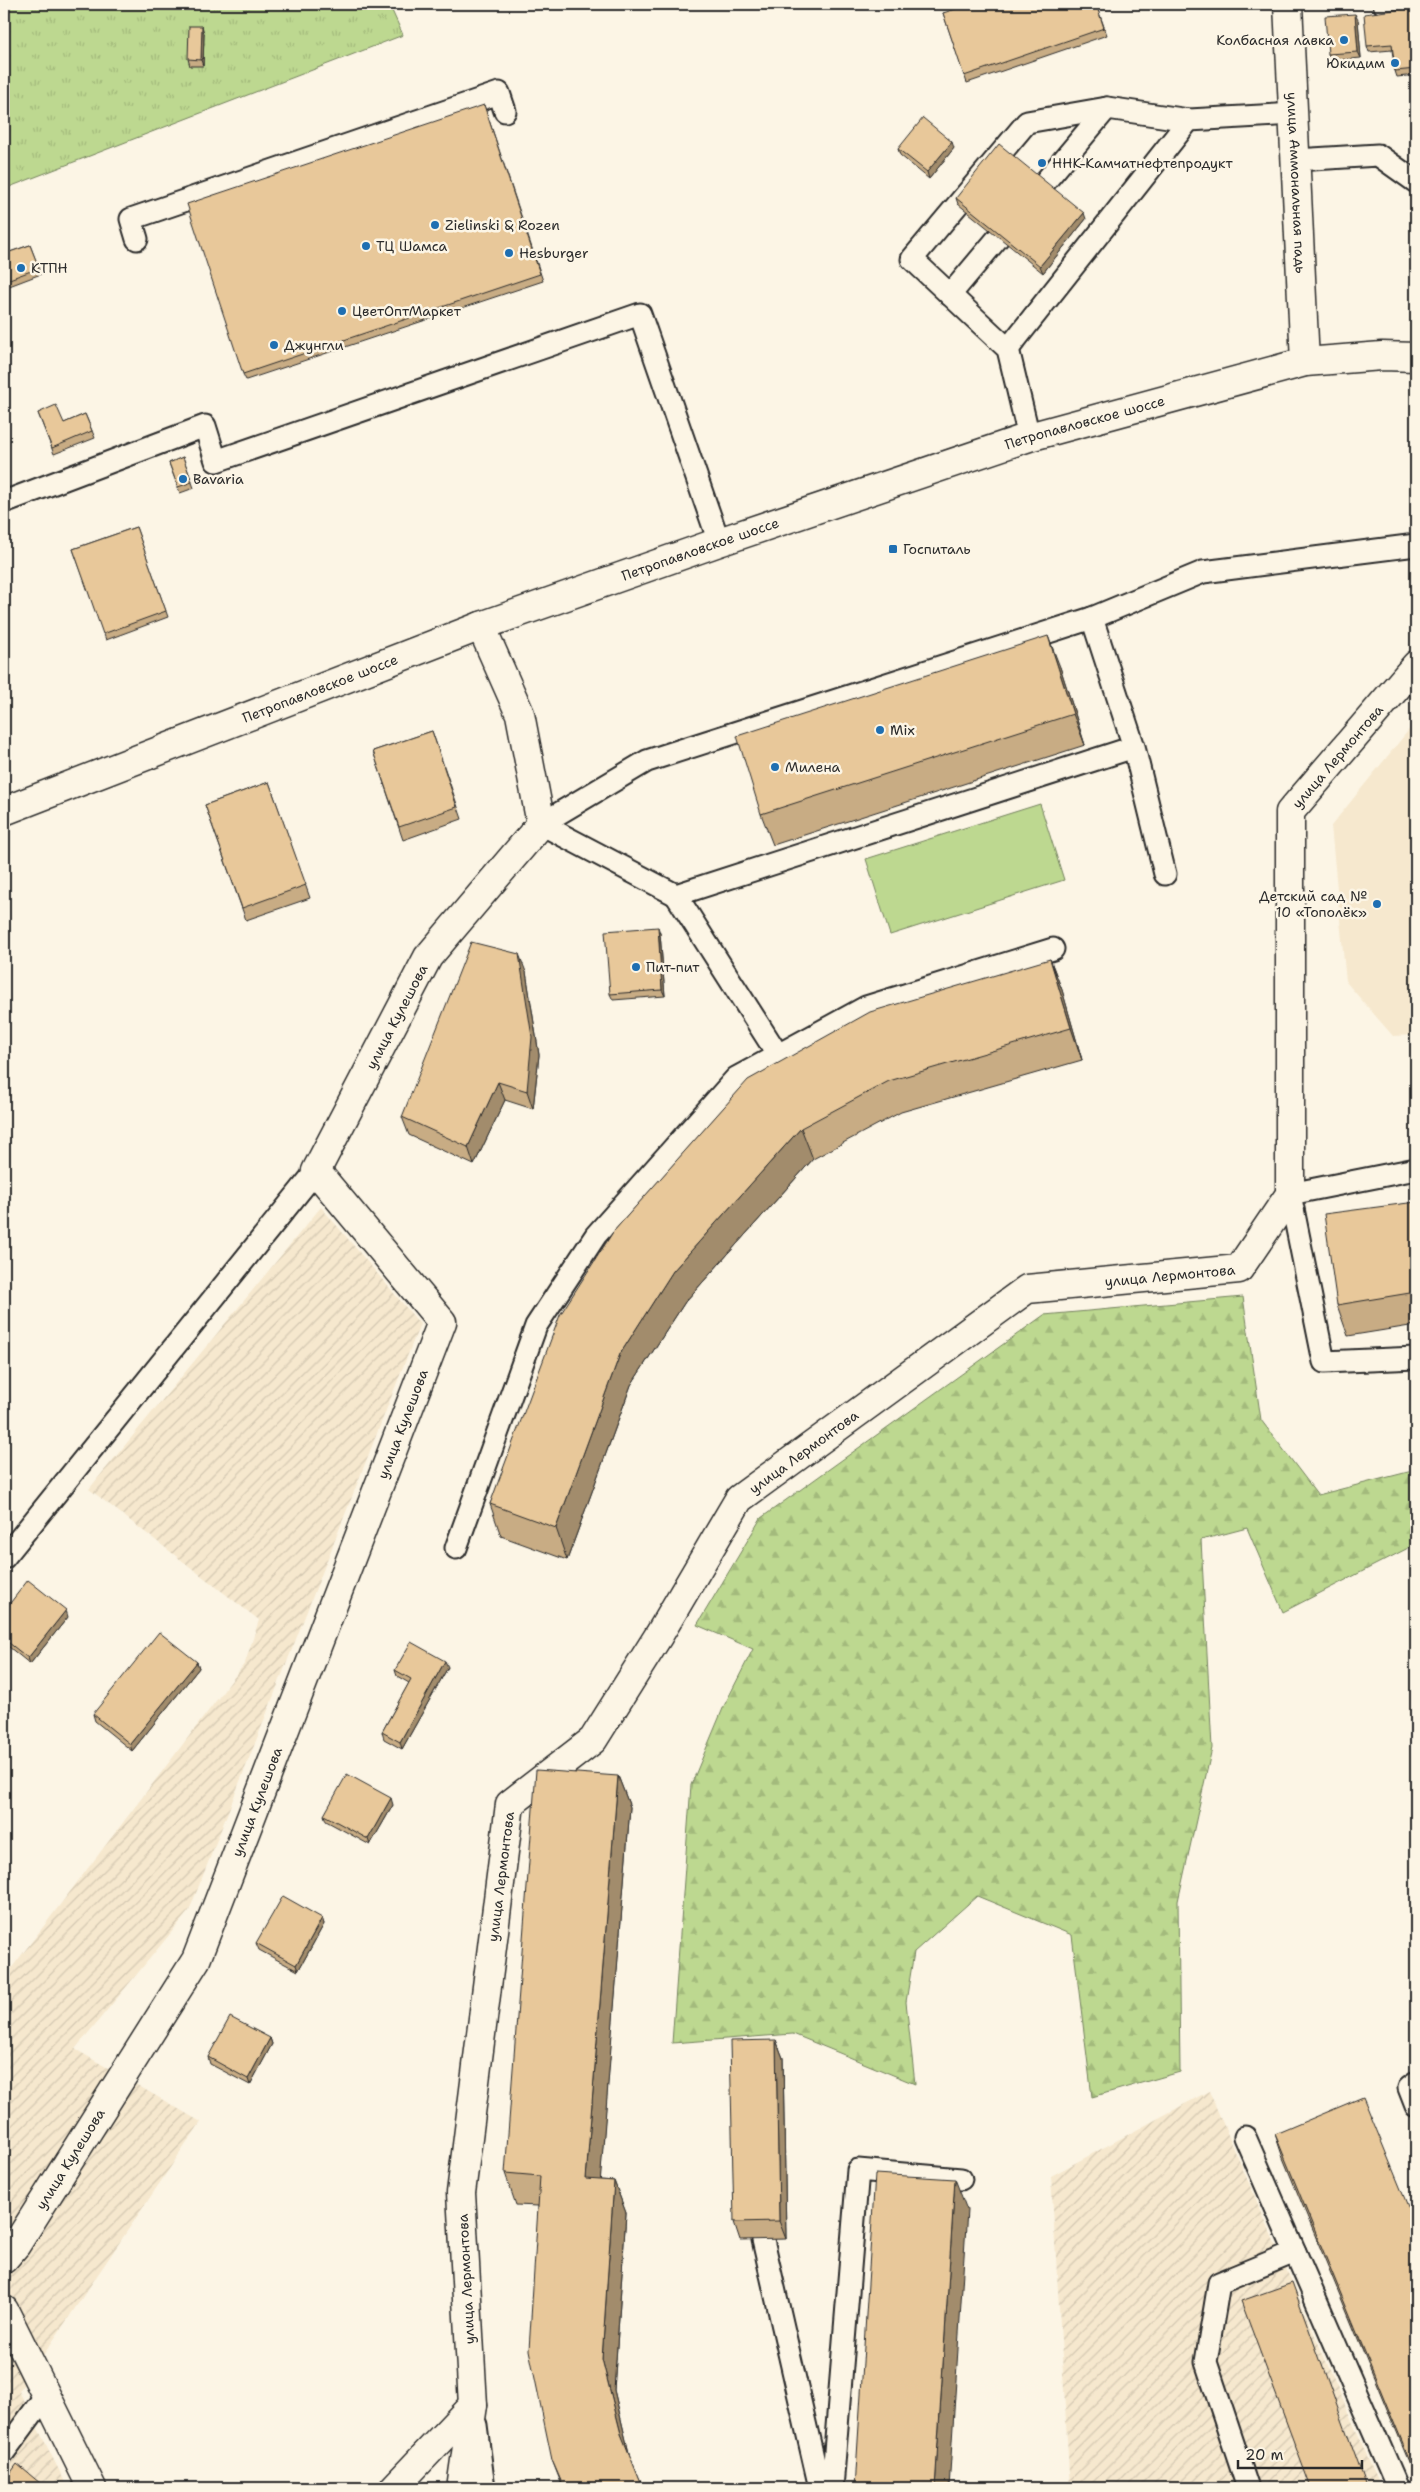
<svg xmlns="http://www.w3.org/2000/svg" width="1420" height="2492" viewBox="0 0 1420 2492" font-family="'Shantell Sans',sans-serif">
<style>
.built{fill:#f6e8ce}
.industrial{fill:url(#industrial-furrows)}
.grass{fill:url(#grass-tufts);stroke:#74825e}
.forest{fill:url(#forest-firs);stroke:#74825e}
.green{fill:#bdd890;stroke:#74825e}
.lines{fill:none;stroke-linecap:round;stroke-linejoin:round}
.lane-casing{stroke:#2b2b2b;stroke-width:25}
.street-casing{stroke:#2b2b2b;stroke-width:31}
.secondary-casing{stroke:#2b2b2b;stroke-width:31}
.lane{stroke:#fcf5e5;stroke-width:21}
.street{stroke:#fcf5e5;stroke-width:28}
.secondary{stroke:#fcf5e5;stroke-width:28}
.wall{fill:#c8ac84;stroke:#2b2b2b}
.shaded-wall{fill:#a28c6c;stroke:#2b2b2b}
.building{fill:#e8c89a;stroke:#2b2b2b}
.poi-dot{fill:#1f6fb2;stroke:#fcf5e5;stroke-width:2}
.labels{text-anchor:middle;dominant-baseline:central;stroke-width:5;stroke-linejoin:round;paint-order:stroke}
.poi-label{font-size:14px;fill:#2b2b2b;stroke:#fcf5e5;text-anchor:start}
.street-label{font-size:14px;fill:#2b2b2b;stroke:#fcf5e5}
</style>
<defs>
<pattern id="industrial-furrows" width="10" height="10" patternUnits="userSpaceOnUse" patternTransform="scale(1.25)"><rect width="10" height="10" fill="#f6e8ce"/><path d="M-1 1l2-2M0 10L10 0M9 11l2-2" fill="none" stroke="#d3c7b1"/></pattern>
<pattern id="grass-tufts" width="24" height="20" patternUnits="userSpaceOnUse" patternTransform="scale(1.25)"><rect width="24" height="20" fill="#bdd890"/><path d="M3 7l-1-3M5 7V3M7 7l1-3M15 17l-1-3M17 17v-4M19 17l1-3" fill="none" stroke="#a3ba7c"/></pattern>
<pattern id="forest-firs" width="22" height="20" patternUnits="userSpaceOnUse" patternTransform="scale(1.25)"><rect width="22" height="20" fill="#bdd890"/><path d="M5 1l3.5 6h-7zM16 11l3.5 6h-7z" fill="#a3ba7c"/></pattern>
</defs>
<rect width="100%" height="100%" fill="#fcf5e5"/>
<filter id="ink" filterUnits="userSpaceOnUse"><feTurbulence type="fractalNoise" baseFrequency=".02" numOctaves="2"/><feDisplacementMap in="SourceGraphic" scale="10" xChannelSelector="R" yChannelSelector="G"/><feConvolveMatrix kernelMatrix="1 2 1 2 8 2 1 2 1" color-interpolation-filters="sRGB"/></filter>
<g filter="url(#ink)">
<path class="built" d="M1416,721v314l-23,1 -47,-54 -15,-156z"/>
<g class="industrial">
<path d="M321,1207l99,117 -231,587 -114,138 126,73 -182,269 49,97h-64v-510l241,-315 14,-43 -170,-131z"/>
<path d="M1209,2091l172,397h-311l-19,-312z"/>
</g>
<path class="grass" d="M4,4h385l14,31 -399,154z"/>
<path class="forest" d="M1243,1297l18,123 57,75 98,-25v74l-133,68 -36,-84 -46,12 11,208 -34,153 2,171 -88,25 -20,-162 -95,-39 -63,56 -8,50 9,82 -122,-50 -121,9 19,-258 33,-79 29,-57 -56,-24 64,-107 283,-203z"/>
<path class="green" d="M1040,804l24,76 -174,55 -24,-76z"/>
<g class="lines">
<defs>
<g id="lane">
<path d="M1384,4l32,5"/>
<path d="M1296,160l82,-5 38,27"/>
<path d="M137,239l-6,-20 368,-126 6,18"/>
<path d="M950,295l157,-187"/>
<path d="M1008,349l181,-229"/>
<path d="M1029,437l-21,-88 -96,-90 115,-137 80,-14 82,12 105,-6"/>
<path d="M4,502l201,-76 11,35 424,-147 79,228"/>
<path d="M1092,618l111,-46 213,-27"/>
<path d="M541,824l106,-63 445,-143 42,129 31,127"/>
<path d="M541,824l135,71 458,-148"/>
<path d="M676,895l102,160"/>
<path d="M1416,1169l-126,25 34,168 92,-4"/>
<path d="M456,1548l80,-222 60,-91 140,-157 130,-71 187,-58"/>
<path d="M4,1558l312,-387"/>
<path d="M1416,2083l-7,5 7,18"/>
<path d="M1245,2137l153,351"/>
<path d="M763,2240l57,248"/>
<path d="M476,2425l8,63"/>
<path d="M4,2452l42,-57"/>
<path d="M832,2488l26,-318 103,9"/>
<path d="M1248,2488l-42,-126 13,-79 76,-31"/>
</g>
<g id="street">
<path id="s1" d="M1288,4l17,358"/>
<path id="s2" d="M4,2259l12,-14 180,-285 246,-638 -126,-151 112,-214 113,-133 -21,-110 -39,-88"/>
<path d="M4,2310l88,178"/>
<path d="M394,2488l79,-83"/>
<path id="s3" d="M461,2488l12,-83 -12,-212 49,-389 83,-64 66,-105 80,-136 288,-210 212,-20 51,-75v-382l126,-147"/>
</g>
<g id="secondary">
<path id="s4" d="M4,811l477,-185 238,-84 310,-105 276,-75 77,-6 34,1"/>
</g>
</defs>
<use href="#lane" class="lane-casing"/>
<use href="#street" class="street-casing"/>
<use href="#secondary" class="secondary-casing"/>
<use href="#lane" class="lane"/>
<use href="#street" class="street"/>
<use href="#secondary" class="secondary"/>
</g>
<g class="wall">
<path d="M1096,4l11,31 -140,48 -24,-70z"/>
<path d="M1416,7v68l-19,2 -2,-6 -3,-21 -23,2 -2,-6z"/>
<path d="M1358,20l3,38 -31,3 -2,-7z"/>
<path d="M204,33l-1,33h-13l-2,-7z"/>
<path d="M484,105l59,176 -297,99 -3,-6z"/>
<path d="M954,148l-25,31 -29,-24 -2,-6z"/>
<path d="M956,198l130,21 -43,54 -85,-69z"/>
<path d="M30,245l11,29 -37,14v-34z"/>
<path d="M38,413l26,10 21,-9 10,24 -41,16z"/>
<path d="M183,457l11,31 -14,5 -11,-30z"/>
<path d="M136,527l32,90 -62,23 -33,-91z"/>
<path d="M1060,667l25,78 -312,100 -12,-31z"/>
<path d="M432,731l30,88 -59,21 -30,-89z"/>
<path d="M269,782l41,116 -64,22 -41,-115z"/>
<path d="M660,933l5,63 -52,4 -3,-6z"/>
<path d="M1050,959l12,31 20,70 -181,52 -88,47 -128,143 -54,83 -64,175 -66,-24 -11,-32 123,-272z"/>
<path d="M526,972l13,83 -6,54 -28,-9 -31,65 -65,-30 -7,-18z"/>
<path d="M1416,1202v123l-68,11 -11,-31z"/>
<path d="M4,1611l64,6 -38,47 -26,-21z"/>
<path d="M197,1662l2,6 -67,83 -37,-30 -2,-7z"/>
<path d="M448,1667l-46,82 -18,-10 -2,-7 27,-49 -12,-7 -2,-6z"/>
<path d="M618,1776l12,31 -30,373 14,1 12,32 -12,177 16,67 13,31h-80l-11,-28 -14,-254 -22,-1 -11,-32z"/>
<path d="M393,1805l-23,40 -44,-24 -2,-6z"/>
<path d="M322,1918l2,6 -26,47 -39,-21 -3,-7z"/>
<path d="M270,2038l2,6 -22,41 -40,-21 -2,-7z"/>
<path d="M776,2040l7,18 3,181 -46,1 -6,-18z"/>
<path d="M1275,2134l141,92v253l-133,-321z"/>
</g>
<g class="shaded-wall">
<path d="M1355,14l3,6 3,38 -3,-6z"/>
<path d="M202,26l2,7 -1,33 -2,-6z"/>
<path d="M952,142l2,6 -25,31 -2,-7z"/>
<path d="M1084,213l2,6 -43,54 -3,-7z"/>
<path d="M1048,636l12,31 25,78 -12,-31z"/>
<path d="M658,927l2,6 5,63 -3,-6z"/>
<path d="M519,954l7,18 13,83 -6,54 -6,-18z"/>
<path d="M1050,959l12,31 20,70 -11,-32z"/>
<path d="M498,1082l7,18 -31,65 -6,-18z"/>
<path d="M801,1128l12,31 -128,143 -54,83 -64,175 -11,-32 64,-174 53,-83z"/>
<path d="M66,1610l2,7 -38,47 -2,-6z"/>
<path d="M445,1661l3,6 -46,82 -2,-7z"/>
<path d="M197,1662l2,6 -67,83 -2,-7z"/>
<path d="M618,1776l12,31 -32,403 -12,-31z"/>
<path d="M391,1798l2,7 -23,40 -2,-6z"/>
<path d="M322,1918l2,6 -26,47 -2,-6z"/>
<path d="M270,2038l2,6 -22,41 -2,-6z"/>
<path d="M776,2040l7,18 3,181 -7,-18z"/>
<path d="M955,2179l12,31 -18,278h-14z"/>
<path d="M614,2181l12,32 -12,177 18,76 -11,-32 -19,-75z"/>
</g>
<g class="building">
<path d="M971,4h125l8,24 -140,48 -21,-63z"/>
<path d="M1416,7v62l-21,2 -3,-27 -25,2 -3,-32z"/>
<path d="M1355,14l3,38 -30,2 -3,-38z"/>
<path d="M189,26h13l-1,34 -13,-1z"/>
<path d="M484,105l56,169 -297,100 -56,-170z"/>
<path d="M923,118l29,24 -25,30 -29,-23z"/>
<path d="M999,144l85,69 -44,53 -84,-68z"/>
<path d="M30,245l9,23 -35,13v-27z"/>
<path d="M56,405l8,18 21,-9 7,17 -40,17 -14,-35z"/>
<path d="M183,457l9,25 -14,5 -9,-24z"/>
<path d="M136,527l30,84 -63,23 -30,-85z"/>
<path d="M1048,636l25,78 -312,100 -24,-78z"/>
<path d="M432,731l25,76 -58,20 -26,-76z"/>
<path d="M269,782l37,103 -64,23 -37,-103z"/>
<path d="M658,927l4,63 -52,4 -5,-63z"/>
<path d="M471,942l48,12 13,83 -5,54 -29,-9 -30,65 -66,-30z"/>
<path d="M1050,959l21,69 -182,53 -88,47 -128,143 -53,83 -64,174 -66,-24 70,-189 53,-83 135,-152 122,-68z"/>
<path d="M1416,1202v90l-79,13 -13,-91z"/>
<path d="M28,1580l38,30 -38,48 -24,-19v-28z"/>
<path d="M159,1632l38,30 -67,82 -37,-30z"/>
<path d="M411,1642l34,19 -45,81 -18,-10 29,-53 -16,-9z"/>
<path d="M536,1770l82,6 -32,403 28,2 -12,178 19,75 22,54h-79l-12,-28 -23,-110 11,-174 -35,-3z"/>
<path d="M347,1774l44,24 -23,41 -44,-24z"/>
<path d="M283,1896l39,22 -26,47 -40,-22z"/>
<path d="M230,2017l40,21 -22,41 -40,-22z"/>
<path d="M776,2040l3,181 -45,1 -4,-181z"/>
<path d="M1363,2097l53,129v250l-141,-342z"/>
<path d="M875,2174l80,5 -20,309h-80z"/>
<path d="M1292,2283l75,205h-56l-70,-187z"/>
<path d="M17,2464l29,24h-42v-6z"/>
</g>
</g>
<g class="poi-dot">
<circle cx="1344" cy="40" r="5"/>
<circle cx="1395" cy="63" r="5"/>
<circle cx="1042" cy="163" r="5"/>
<circle cx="435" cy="225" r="5"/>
<circle cx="366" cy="246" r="5"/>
<circle cx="509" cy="253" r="5"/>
<circle cx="21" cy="268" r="5"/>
<circle cx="342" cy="311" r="5"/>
<circle cx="274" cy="345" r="5"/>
<circle cx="183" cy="479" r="5"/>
<rect x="888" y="544" width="10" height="10" rx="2.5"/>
<circle cx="880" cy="730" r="5"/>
<circle cx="775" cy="767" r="5"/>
<circle cx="1377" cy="904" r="5"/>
<circle cx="636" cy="967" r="5"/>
</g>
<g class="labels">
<g class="poi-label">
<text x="1334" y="40" text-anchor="end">Колбасная лавка</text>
<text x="1385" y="63" text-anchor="end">Юкидим</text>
<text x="1052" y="163">ННК-Камчатнефтепродукт</text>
<text x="445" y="225">Zielinski &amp; Rozen</text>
<text x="376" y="246">ТЦ Шамса</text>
<text x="519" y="253">Hesburger</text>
<text x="31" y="268">КТПН</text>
<text x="352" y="311">ЦветОптМаркет</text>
<text x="284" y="345">Джунгли</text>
<text x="193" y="479">Bavaria</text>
<text x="903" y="549">Госпиталь</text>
<text x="890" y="730">Mix</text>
<text x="785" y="767">Милена</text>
<text x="1367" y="896" text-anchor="end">Детский сад №<tspan x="1367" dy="16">10 «Тополёк»</tspan></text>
<text x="646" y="967">Пит-пит</text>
</g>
<g class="street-label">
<text stroke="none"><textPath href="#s1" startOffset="179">улица Аммональная падь</textPath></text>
<text stroke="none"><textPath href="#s4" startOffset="1149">Петропавловское шоссе</textPath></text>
<text stroke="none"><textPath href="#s4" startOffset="744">Петропавловское шоссе</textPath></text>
<text stroke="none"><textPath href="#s4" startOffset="339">Петропавловское шоссе</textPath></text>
<text stroke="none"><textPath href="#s3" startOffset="2190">улица Лермонтова</textPath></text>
<text stroke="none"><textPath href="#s2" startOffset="1410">улица Кулешова</textPath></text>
<text stroke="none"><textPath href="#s3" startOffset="1575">улица Лермонтова</textPath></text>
<text stroke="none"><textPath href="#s2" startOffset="930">улица Кулешова</textPath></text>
<text stroke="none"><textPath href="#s3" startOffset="1155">улица Лермонтова</textPath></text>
<text stroke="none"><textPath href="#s2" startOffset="525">улица Кулешова</textPath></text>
<text stroke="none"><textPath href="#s3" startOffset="615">улица Лермонтова</textPath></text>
<text stroke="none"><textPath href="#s2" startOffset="120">улица Кулешова</textPath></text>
<text transform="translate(466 2279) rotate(-93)">улица Лермонтова</text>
</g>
</g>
<rect width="1420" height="2492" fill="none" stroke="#fcf5e5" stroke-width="20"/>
<rect x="10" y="10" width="1400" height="2472" fill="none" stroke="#2b2b2b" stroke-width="2" filter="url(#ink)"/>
<path d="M1238 2460v8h124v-8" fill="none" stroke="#2b2b2b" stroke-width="2.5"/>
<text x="1245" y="2460" font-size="15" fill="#2b2b2b" stroke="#fcf5e5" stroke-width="4" paint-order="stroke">20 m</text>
</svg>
